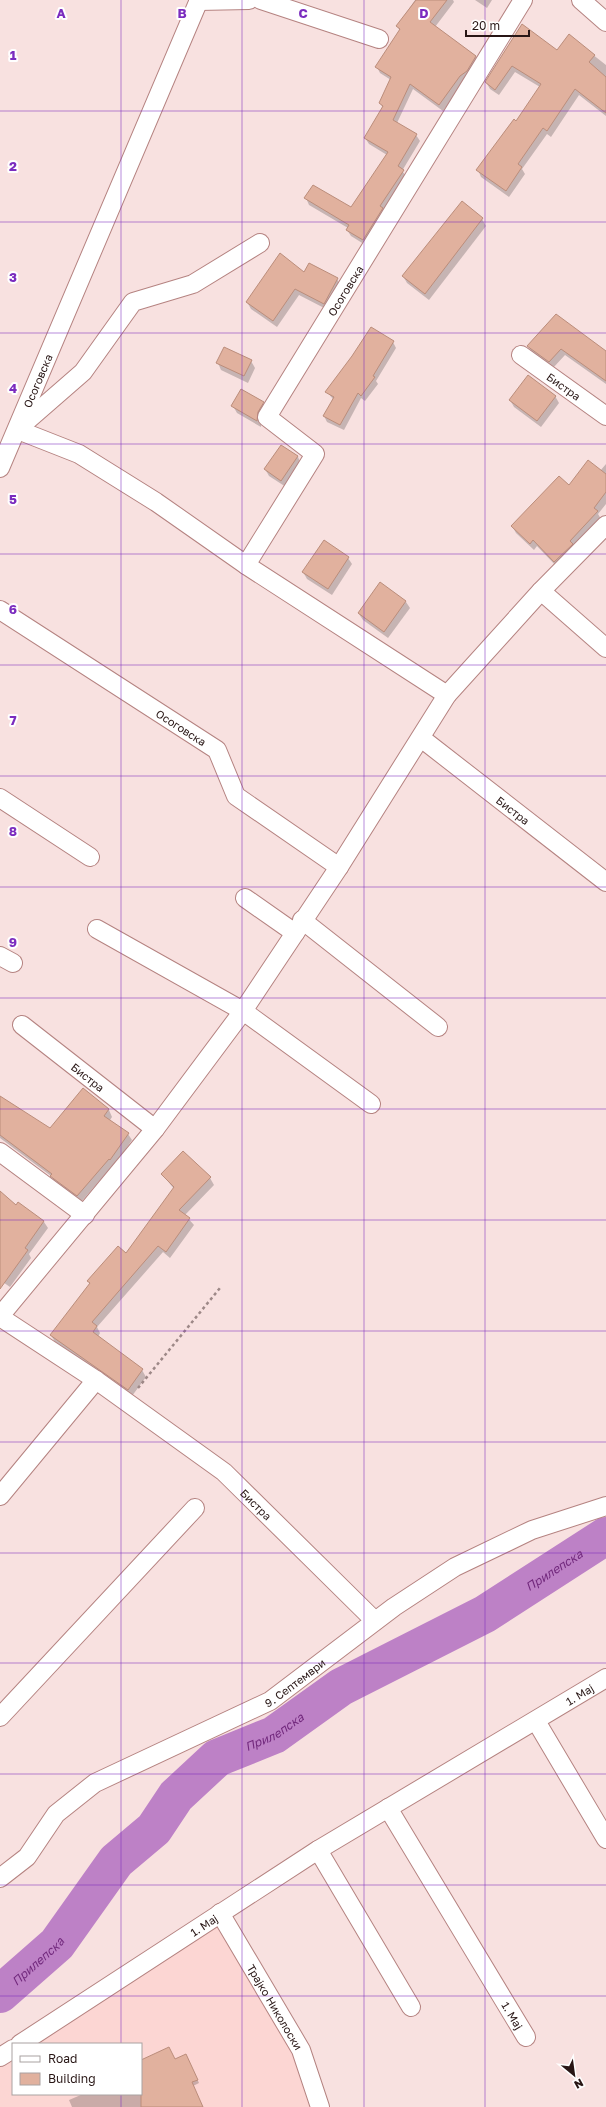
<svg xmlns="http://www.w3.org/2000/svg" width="606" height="2107" viewBox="0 0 606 2107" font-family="'Golos Text',sans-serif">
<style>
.built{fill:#fcd6d3}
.shadow{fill:#0003}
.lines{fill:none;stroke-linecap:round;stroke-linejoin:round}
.river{stroke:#bd81c6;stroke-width:38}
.building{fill:#e1b19e;stroke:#bb8d7b}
.minor-casing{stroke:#b58381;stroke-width:20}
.path{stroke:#9d8887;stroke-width:2.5;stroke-dasharray:3 3;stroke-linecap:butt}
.minor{stroke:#fff;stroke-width:18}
.grid{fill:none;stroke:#7b2cbf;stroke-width:1;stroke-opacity:0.55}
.labels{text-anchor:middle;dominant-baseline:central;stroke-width:4;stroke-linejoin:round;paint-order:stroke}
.street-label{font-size:11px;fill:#281615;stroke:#fff}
.water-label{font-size:12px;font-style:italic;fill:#71287c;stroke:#fff}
.grid-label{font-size:13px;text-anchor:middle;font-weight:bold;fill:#7b2cbf;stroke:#fff;stroke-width:4;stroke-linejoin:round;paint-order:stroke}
</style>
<rect width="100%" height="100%" fill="#f8e1e0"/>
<path class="built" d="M220,1913l81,137 19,57h-320v-50l13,-8v45h128v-50h-121z"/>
<g class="shadow">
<path d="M415,0h38l1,2 -19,25 41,29 3,7 -36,48 -30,-22 -16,34 19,12 4,6 -18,30 5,6 -40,69 -16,-10 -4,-6 1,-2 -39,-23 -3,-7 46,11 35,-54 -18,-11 -4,-6 18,-30 -3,-5 11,-23 -11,-7 -3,-6 23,-36 -3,-5z"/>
<path d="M475,0h17l-5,8z"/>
<path d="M523,26l34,25 12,-15 37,29v51l-27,-21 -28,42 -4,-3 -25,35 3,5 -16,23 -28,-20 -3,-7 39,-48 23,-35 -25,-15 -16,23 -9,-6 -4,-7z"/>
<path d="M482,219l4,7 -57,74 -22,-17 -4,-7z"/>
<path d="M304,274l33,5 4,7 -13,24 -29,-15 -22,32 -26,-18 -4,-7z"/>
<path d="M556,315l50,40v29l-41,-29 -12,13 -21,-15 -4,-7z"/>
<path d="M393,342l3,6 -20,33 2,3 -13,17 -4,-3 -17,32 -17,-8 -3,-6 9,-17 -6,-7z"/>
<path d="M251,361l4,7 -7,15 -27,-13 -3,-7z"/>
<path d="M555,396l4,7 -18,24 -27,-20 -4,-7z"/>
<path d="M263,403l4,7 -6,9v8l-24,-14 -4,-7z"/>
<path d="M281,446l17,11 3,7 -15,23 -17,-11 -4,-7z"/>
<path d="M606,464v40l-8,10 3,5 -43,49 -21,-22 -3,4 -18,-17 -4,-7 57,-39 31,-16z"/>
<path d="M348,558l4,6 -20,31 -25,-16 -4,-7z"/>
<path d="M406,602l4,6 -22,30 -25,-18 -4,-6z"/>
<path d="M83,1089l26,21 3,7 -2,3 18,14 4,6 -18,26 -1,-1 -32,37 -26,-19 -4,-7 -51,-38v-40l50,32z"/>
<path d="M183,1152l27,26 4,7 -29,30 9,10 -24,33 -7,-6 -66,75 3,6 -2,4 44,33 4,7 -14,19 -77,-54 -4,-7 39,-51 -2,-3 38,-27 48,-65 -12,-15z"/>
<path d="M0,1193l16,14 2,-4 26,19 4,6 -19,26 2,4 -21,29 -10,-7z"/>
<path d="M188,2059l11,24 -6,3 10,21h-131l-3,-7 14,-6h58v-33z"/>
</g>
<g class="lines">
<path class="river" id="s1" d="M0,1994l57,-50 59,-83 38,-32 22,-33 41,-38 57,-23 67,-48 144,-73 121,-78"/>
</g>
<g class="building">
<path d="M416,0h31l-17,22 46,34 -9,15 -7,5 -21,29 -29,-21 -17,36 24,14 -19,32 6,4 -24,36 3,2 -20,32 -17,-10 3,-5 -45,-27 9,-13 38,22 37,-55 -24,-14 19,-32 -4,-3 12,-26 -16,-10 25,-38 -4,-3z"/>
<path d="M522,24l35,26 12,-16 26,21 -6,7 17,15v36l-31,-24 -28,42 -4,-3 -25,36 4,3 -16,24 -30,-21 38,-51 2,2 25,-37 -29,-18 -17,24 -10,-8z"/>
<path d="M462,201l21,17 -58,76 -23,-18z"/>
<path d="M280,253l24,19 5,-9 29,15 -14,26 -29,-15 -22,32 -27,-19z"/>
<path d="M556,314l50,37v30l-45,-32 -12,13 -22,-16z"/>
<path d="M371,327l23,14 -21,35 2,1 -14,19 -3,-3 -18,32 -17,-9 11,-19 -9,-5 27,-36z"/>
<path d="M224,347l28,13 -8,16 -28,-13z"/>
<path d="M528,375l28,21 -19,25 -28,-21z"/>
<path d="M241,389l23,13 -6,10 -1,9 -26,-15z"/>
<path d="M281,445l17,11 -17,25 -17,-12z"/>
<path d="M588,460l18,14v18l-12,16 4,3 -28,30 3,3 -19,18 -21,-22 -3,4 -19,-18 48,-50 10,9z"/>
<path d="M324,540l25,17 -21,32 -26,-17z"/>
<path d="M380,582l26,19 -22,31 -26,-19z"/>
<path d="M83,1088l26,21 -5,7 25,17 -19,27 -1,-1 -32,37 -27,-20 2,-2 -52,-39v-39l50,32z"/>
<path d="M183,1151l28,26 -32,33 11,8 -24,34 -8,-6 -66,76 5,4 -4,6 50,37 -15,21 -78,-55 40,-52 -3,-2 31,-35 8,7 48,-66 -13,-13z"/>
<path d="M0,1191l16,14 2,-3 26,19 -19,27 3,2 -28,39z"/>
<path d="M169,2047l6,12 11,-5 12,26 -6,2 11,25h-62v-47z"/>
</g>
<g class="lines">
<defs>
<g id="minor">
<path d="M261,0l118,39"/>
<path d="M581,0l25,22"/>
<path d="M198,1l51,-1"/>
<path id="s2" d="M521,355l85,61"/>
<path d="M21,426l62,-54 50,-70 60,-18 67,-41"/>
<path d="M18,430l61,24 77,48 90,63 201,130"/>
<path id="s3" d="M0,468l199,-468"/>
<path id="s4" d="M246,565l69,-111 -48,-37 256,-417"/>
<path d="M541,591l65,57"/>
<path id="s5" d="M0,610l217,140 19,46 103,71"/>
<path id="s6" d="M421,738l185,144"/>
<path d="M0,798l90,59"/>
<path d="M245,898l50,35"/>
<path d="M302,920l136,107"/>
<path d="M97,929l146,82 128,93"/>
<path d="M0,956l13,7"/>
<path id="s7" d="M22,1025l133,104"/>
<path d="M0,1152l85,63"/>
<path d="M0,1316l155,-187 88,-118 96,-144 108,-172 94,-104 65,-66"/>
<path id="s8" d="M0,1317l96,63 128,92 151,149"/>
<path d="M0,1496l96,-116"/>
<path d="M0,1717l195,-209"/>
<path d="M536,1721l70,118"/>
<path id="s9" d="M388,1808l138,229"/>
<path d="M318,1850l93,157"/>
<path id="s10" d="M0,1878l27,-21 29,-43 39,-31 175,-82 124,-94 61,-40 77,-37 74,-24"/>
<path id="s11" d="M220,1913l81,137 19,57"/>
<path id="s12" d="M20,2044l298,-194 288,-172"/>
<path d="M0,2057l13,-8"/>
</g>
</defs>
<use href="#minor" class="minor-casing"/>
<path class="path" d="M138,1388l82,-100"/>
<use href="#minor" class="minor"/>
</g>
<path class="grid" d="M121,0v2044M242,0v2107M364,0v2107M485,0v2107M0,111h606M0,222h606M0,333h606M0,444h606M0,554h606M0,665h606M0,776h606M0,887h606M0,998h606M0,1109h606M0,1220h606M0,1331h606M0,1442h606M0,1553h606M0,1663h606M0,1774h606M0,1885h606M0,1996h606M121,2094v13"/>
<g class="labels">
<g class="street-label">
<text stroke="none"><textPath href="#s4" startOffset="340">Осоговска</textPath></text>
<text stroke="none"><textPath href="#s3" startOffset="95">Осоговска</textPath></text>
<text stroke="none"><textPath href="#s2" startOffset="53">Бистра</textPath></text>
<text stroke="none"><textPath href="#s5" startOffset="216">Осоговска</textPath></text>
<text stroke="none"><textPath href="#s6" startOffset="117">Бистра</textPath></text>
<text stroke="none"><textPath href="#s7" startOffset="84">Бистра</textPath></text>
<text stroke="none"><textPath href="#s8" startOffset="318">Бистра</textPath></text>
<text stroke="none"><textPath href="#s10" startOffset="360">9. Септември</textPath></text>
<text stroke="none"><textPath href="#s12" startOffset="660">1. Мај</textPath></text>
<text stroke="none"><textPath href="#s12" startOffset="219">1. Мај</textPath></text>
<text stroke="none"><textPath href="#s11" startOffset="109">Трајко Николоски</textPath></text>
<text stroke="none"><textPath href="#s9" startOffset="242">1. Мај</textPath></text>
</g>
<g class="water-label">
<text stroke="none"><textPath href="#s1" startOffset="710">Прилепска</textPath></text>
<text stroke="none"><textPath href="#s1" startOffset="386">Прилепска</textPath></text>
<text stroke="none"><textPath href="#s1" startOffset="50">Прилепска</textPath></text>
</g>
</g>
<g class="grid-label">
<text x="61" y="18">A</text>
<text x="182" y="18">B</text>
<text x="303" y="18">C</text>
<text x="424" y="18">D</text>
<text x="13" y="60">1</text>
<text x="13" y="171">2</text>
<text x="13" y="282">3</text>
<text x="13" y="393">4</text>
<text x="13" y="504">5</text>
<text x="13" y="614">6</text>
<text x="13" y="725">7</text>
<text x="13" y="836">8</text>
<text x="13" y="947">9</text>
</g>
<rect x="12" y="2043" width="130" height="52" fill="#ffffff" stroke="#a9a2a1"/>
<rect x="20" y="2056" width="20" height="6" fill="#ffffff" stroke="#a9a2a1"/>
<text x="48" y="2063" font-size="12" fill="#281615">Road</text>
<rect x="20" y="2073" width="20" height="12" fill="#e1b19e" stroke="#a9a2a1"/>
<text x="48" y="2083" font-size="12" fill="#281615">Building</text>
<g transform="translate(574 2075) rotate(151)" stroke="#ffffff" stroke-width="3" paint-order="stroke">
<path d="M0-3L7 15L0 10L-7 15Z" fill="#281615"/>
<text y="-6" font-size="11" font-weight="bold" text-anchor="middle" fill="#281615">N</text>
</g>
<path d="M466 30v6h63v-6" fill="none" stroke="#281615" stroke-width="2"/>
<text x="472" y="30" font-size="12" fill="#281615" stroke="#ffffff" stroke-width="3" paint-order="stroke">20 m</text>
</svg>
